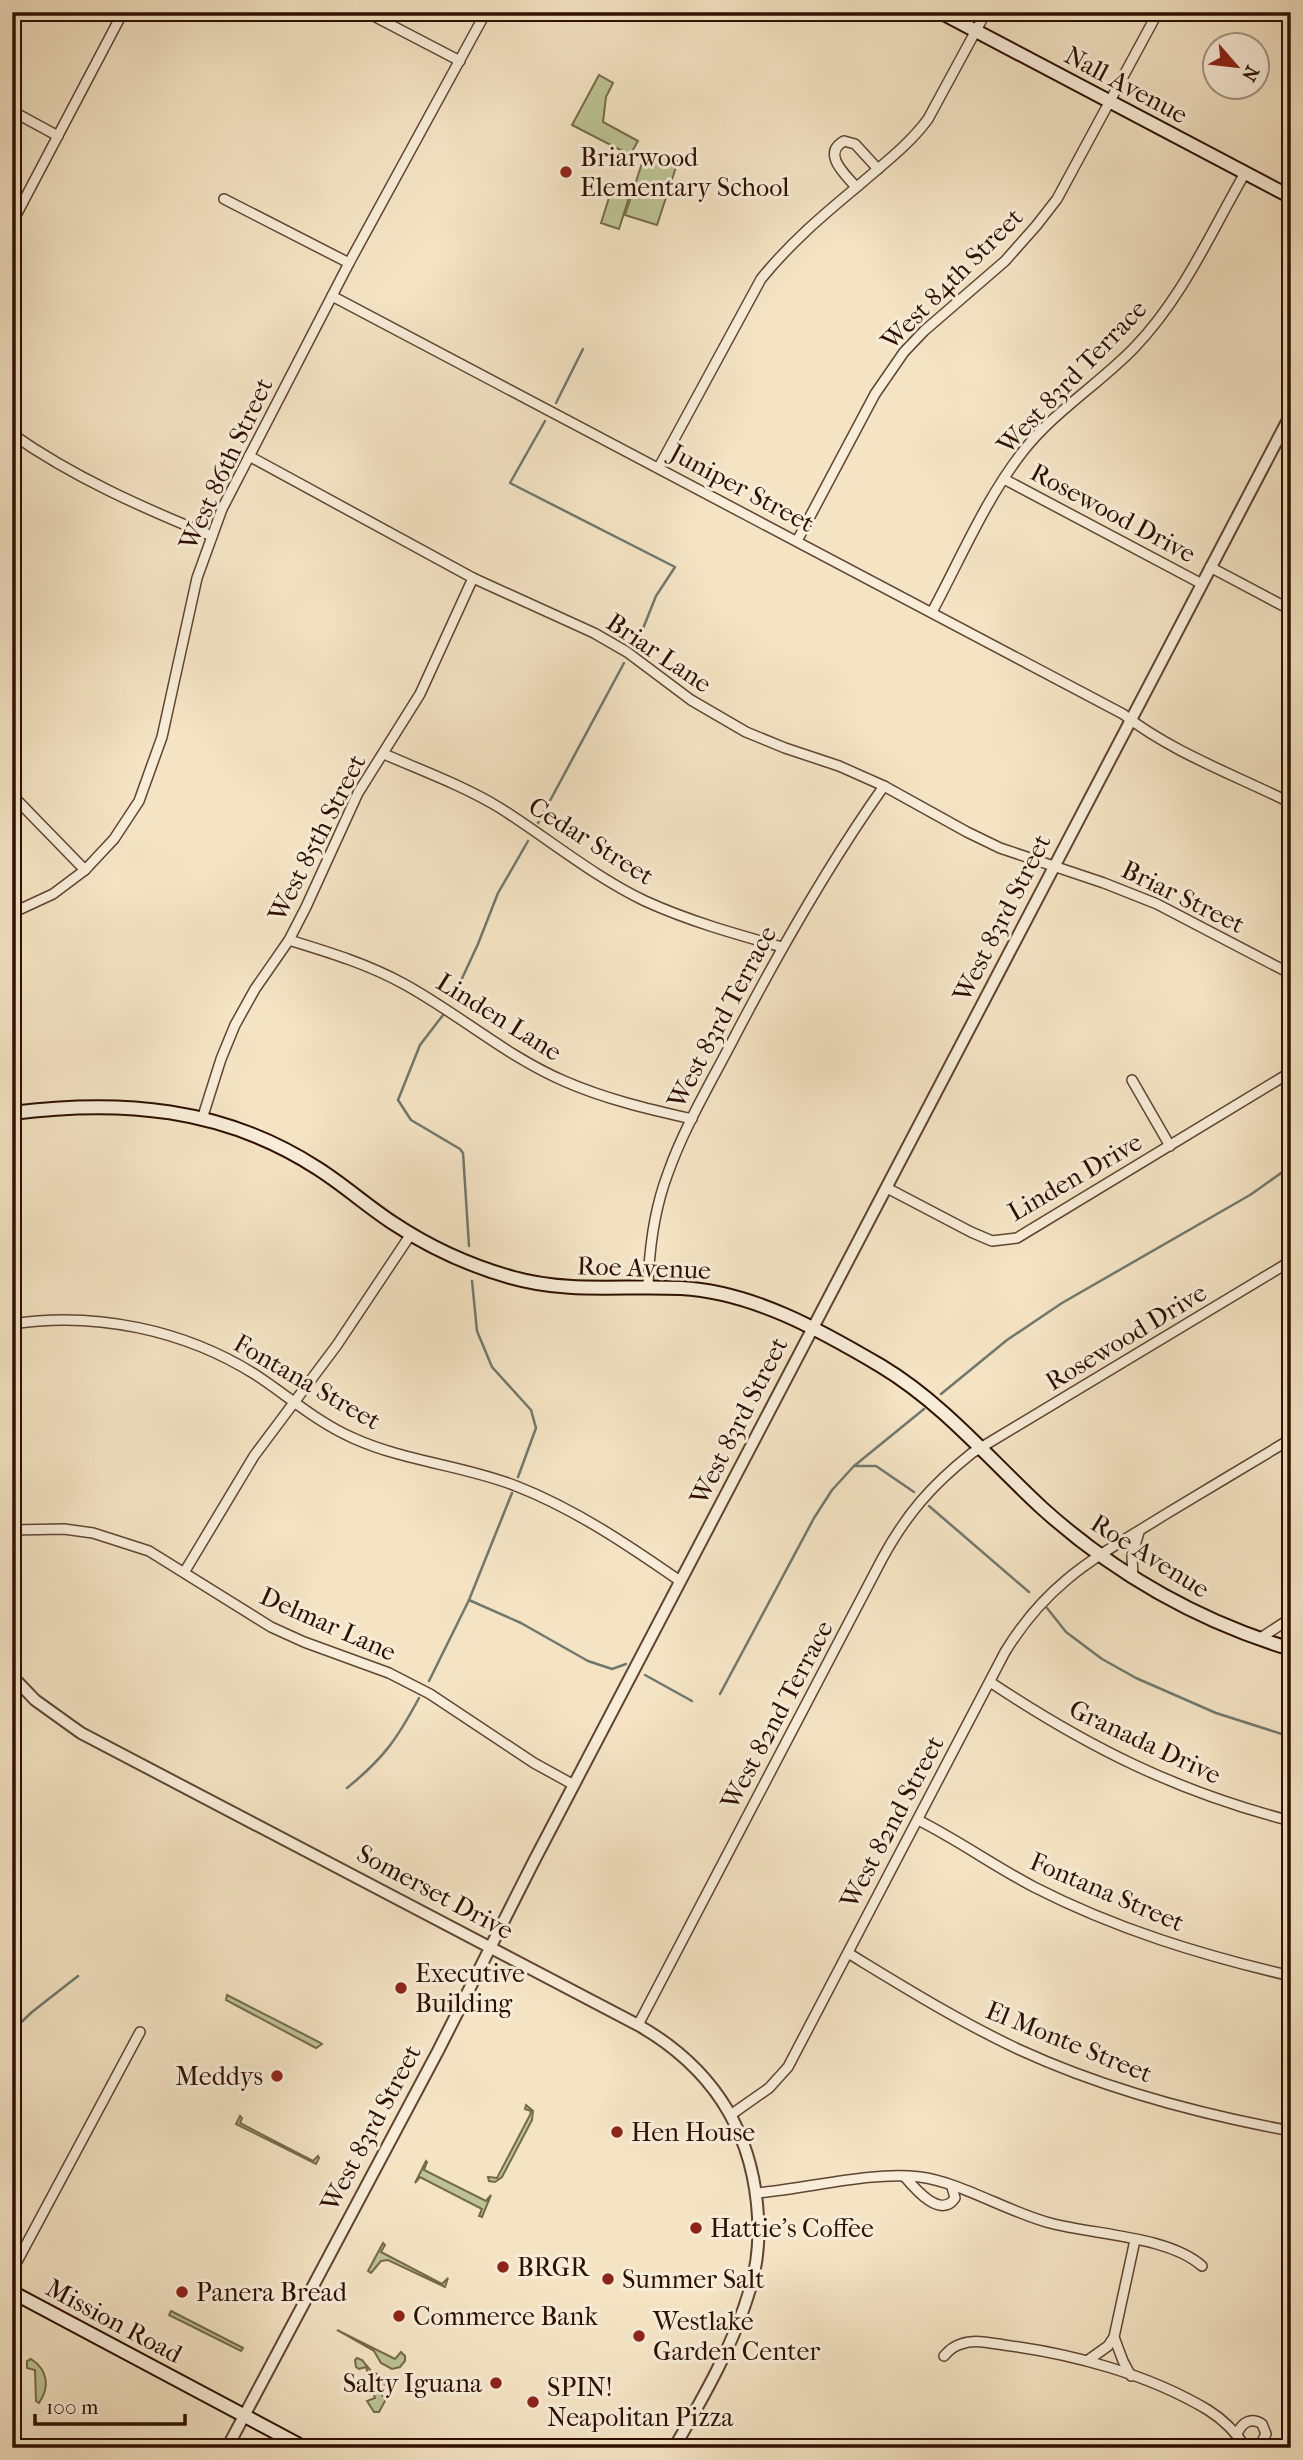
<svg xmlns="http://www.w3.org/2000/svg" width="1303" height="2460" viewBox="0 0 1303 2460" font-family="'IM FELL French Canon',serif">
<style>
.green{fill:#bcc494;stroke:#756a4a;stroke-width:2}
.lines{fill:none;stroke-linecap:round;stroke-linejoin:round}
.stream{stroke:#70786d;stroke-width:2.5}
.minor-casing{stroke:#604431;stroke-width:12}
.tertiary-casing{stroke:#604431;stroke-width:14}
.secondary-casing{stroke:#2e0f00;stroke-width:16}
.minor{stroke:#f8edd9;stroke-width:9}
.tertiary{stroke:#f8edd9;stroke-width:10}
.secondary{stroke:#f8edd9;stroke-width:12}
.poi-dot{fill:#8f2418;stroke:#f8edd9;stroke-width:2.5}
.labels{text-anchor:middle;dominant-baseline:central;stroke-width:6;stroke-linejoin:round;paint-order:stroke}
.street-label{font-size:26px;fill:#2e0f00;stroke:#f8edd9}
.poi-label{font-size:26px;fill:#2e0f00;stroke:#f8edd9;text-anchor:start}
</style>
<rect width="100%" height="100%" fill="#f4e4c4"/>
<filter id="stains"><feTurbulence type="fractalNoise" baseFrequency=".00286" numOctaves="4"/><feColorMatrix values="0 0 0 0 .2 0 0 0 0 .09 0 0 0 0 .02 0 0 0 .5 -.17"/></filter>
<radialGradient id="worn" r=".72"><stop offset=".6" stop-color="#630" stop-opacity="0"/><stop offset="1" stop-color="#630" stop-opacity=".3"/></radialGradient>
<g class="green">
<path d="M599,75l14,8 -7,14 -3,25 35,19 -8,14 -58,-30z"/>
<path d="M646,151l32,10 -21,64 -32,-10z"/>
<path d="M613,185l18,6 -12,38 -18,-6z"/>
<path d="M227,1995l92,47 3,2 -6,4 -90,-48z"/>
<path d="M526,2105l7,6 -1,9 -30,57 -7,5 -6,-1 -1,-4 9,1 33,-63 1,-4 -6,-2z"/>
<path d="M240,2116l2,2 -2,5 73,38 5,-5 1,2 -3,6 -80,-40z"/>
<path d="M426,2161l1,1 -3,8 62,31 5,-6 -9,22 -3,-1 3,-7 -62,-32 -5,6z"/>
<path d="M383,2243l2,2 -4,7 61,32 6,-6 -3,9 -57,-27 -7,1 -10,12 -3,-2z"/>
<path d="M171,2311l72,37 -2,3 -72,-36z"/>
<path d="M337,2330l58,29 6,-7 4,4v5l-5,6 -8,2 -11,-6 -7,-12z"/>
<path d="M357,2358l5,2 9,11 23,12 -2,3 -6,-2 -5,10 5,5 -7,13h-5l-7,-11 8,-3 -9,-31 -7,2 -3,-2 -1,-7z"/>
<path d="M31,2359c17,11 19,28 8,44l-3,-2 -1,-31 -8,-2v-7z"/>
</g>
<g class="lines">
<g class="stream">
<path d="M556,403l27,-54"/>
<path d="M545,421l-35,62 165,84 -19,29 -20,50"/>
<path d="M538,823l86,-160"/>
<path d="M452,1000l26,-56 20,-51 30,-52"/>
<path d="M443,1015l-23,30 -22,55 13,20 49,29 3,4 6,93"/>
<path d="M472,1281l5,50 15,36 39,43 5,18 -18,49"/>
<path d="M941,1394l66,-54 55,-37 188,-108 41,-29"/>
<path d="M856,1466h20l38,26"/>
<path d="M929,1506l100,86"/>
<path d="M469,1600l43,-107"/>
<path d="M1047,1608l19,24 36,27 34,19 80,35 75,24"/>
<path d="M645,1675l47,26"/>
<path d="M429,1681l40,-81 52,23 67,38 24,8 14,-5"/>
<path d="M720,1694l94,-176 18,-28 22,-24 70,-57"/>
<path d="M347,1788c37,-30 50,-49 72,-90"/>
<path d="M12,2031l20,-19 46,-36"/>
</g>
<defs>
<g id="minor">
<path d="M366,12l94,49"/>
<path d="M12,111l46,25"/>
<path d="M856,187c-10,-12 -35,-33 -12,-46l11,3 23,25"/>
<path d="M224,199l125,64"/>
<path d="M12,223l111,-211"/>
<path d="M332,296l791,418c50,39 112,61 168,89"/>
<path d="M12,434c61,43 131,74 200,102"/>
<path d="M249,456l224,122 121,55 33,19 64,48 55,32 39,16 54,18 45,20 83,46 33,16 104,35 53,21 134,70"/>
<path d="M659,467l102,-188c29,-36 62,-64 97,-93 25,-22 51,-41 70,-67l58,-107"/>
<path d="M1004,479l198,105"/>
<path d="M797,541l78,-147 29,-42 20,-21 81,-70 31,-35 21,-27 101,-187"/>
<path d="M1210,567l81,43"/>
<path d="M932,612c29,-54 54,-114 92,-162 31,-39 75,-66 110,-102 49,-51 76,-114 111,-175"/>
<path d="M384,754c39,17 80,32 116,54 49,31 93,68 145,93 44,20 90,33 137,46"/>
<path d="M12,795l73,75"/>
<path d="M12,913l41,-19 32,-24 29,-31 25,-38 23,-64 35,-159 25,-69 127,-246 137,-251"/>
<path d="M289,940c39,12 79,24 115,44 55,30 102,72 160,97 41,18 84,28 128,38"/>
<path d="M1132,1080l38,66"/>
<path d="M202,1119l19,-60 14,-34 20,-36 34,-49 17,-33 52,-114 62,-99 53,-116"/>
<path d="M887,1188l84,44 21,9 25,-3 274,-166"/>
<path d="M648,1288c1,-40 6,-78 20,-115 17,-48 45,-94 68,-139 45,-86 92,-169 148,-248"/>
<path d="M12,1324c83,-13 173,6 244,51 32,21 62,48 97,63 53,24 110,27 163,48 59,23 112,59 164,95"/>
<path d="M12,1530l52,-1 29,4 56,18 122,76 33,15 85,31 41,21 104,69 40,22"/>
<path d="M185,1571l69,-115 83,-111 74,-111"/>
<path d="M1133,1578l-1,-22 7,-24"/>
<path d="M1259,1639l32,-21"/>
<path d="M990,1682c98,65 185,109 301,139"/>
<path d="M918,1820c40,20 76,46 116,67 82,42 167,68 257,89"/>
<path d="M848,1953c56,34 112,69 172,97 85,39 179,64 271,81"/>
<path d="M638,2025l244,-466c25,-46 50,-74 90,-106l319,-192"/>
<path d="M732,2114l37,-26 19,-21 217,-415c44,-72 92,-95 161,-138 42,-25 83,-50 125,-75"/>
<path d="M905,2177c11,13 36,42 50,21l-3,-11"/>
<path d="M756,2193c52,-4 113,-22 164,-16 40,5 88,35 130,46 45,12 118,13 152,43"/>
<path d="M12,2271l128,-239"/>
<path d="M1114,2337l9,24 8,15"/>
<path d="M944,2356c5,-6 10,-10 17,-12 14,-5 30,-1 43,1 69,9 144,29 204,65 16,10 28,22 38,38"/>
<path d="M1087,2361l21,-15 6,-9 21,-97"/>
<path d="M1237,2434c5,-12 14,-17 25,-10l4,10 -6,11 -5,3"/>
</g>
<g id="tertiary">
<path d="M12,1676l23,24 46,33 557,292c70,40 111,98 119,179 3,29 2,56 -7,85 -16,55 -47,109 -76,159"/>
<path d="M227,2448l211,-397 96,-190 757,-1447"/>
</g>
<g id="secondary">
<path d="M940,12l351,185"/>
<path d="M12,1113c108,-14 211,-6 305,55 27,17 50,38 76,55 36,24 75,42 117,54 59,17 112,8 171,11 72,4 139,42 200,78 63,38 108,93 161,142 72,65 156,113 249,141"/>
<path d="M12,2292l293,156"/>
</g>
</defs>
<use href="#minor" class="minor-casing"/>
<use href="#tertiary" class="tertiary-casing"/>
<use href="#secondary" class="secondary-casing"/>
<use href="#minor" class="minor"/>
<use href="#tertiary" class="tertiary"/>
<use href="#secondary" class="secondary"/>
</g>
<g class="poi-dot">
<circle cx="566" cy="172" r="7"/>
<circle cx="401" cy="1988" r="7"/>
<circle cx="277" cy="2076" r="7"/>
<circle cx="617" cy="2132" r="7"/>
<circle cx="696" cy="2228" r="7"/>
<circle cx="503" cy="2267" r="7"/>
<circle cx="608" cy="2279" r="7"/>
<circle cx="182" cy="2292" r="7"/>
<circle cx="399" cy="2316" r="7"/>
<circle cx="639" cy="2336" r="7"/>
<circle cx="496" cy="2383" r="7"/>
<circle cx="533" cy="2402" r="7"/>
</g>
<g class="labels">
<g class="street-label">
<text transform="translate(1126 85) rotate(28)">Nall Avenue</text>
<text transform="translate(952 279) rotate(-45)">West 84th Street</text>
<text transform="translate(1072 377) rotate(-46)">West 83rd Terrace</text>
<text transform="translate(226 464) rotate(-65)">West 86th Street</text>
<text transform="translate(742 488) rotate(28)">Juniper Street</text>
<text transform="translate(1113 513) rotate(28)">Rosewood Drive</text>
<text transform="translate(659 653) rotate(34)">Briar Lane</text>
<text transform="translate(317 838) rotate(-63)">West 85th Street</text>
<text transform="translate(591 841) rotate(32)">Cedar Street</text>
<text transform="translate(1183 897) rotate(26)">Briar Street</text>
<text transform="translate(1002 918) rotate(-63)">West 83rd Street</text>
<text transform="translate(499 1017) rotate(32)">Linden Lane</text>
<text transform="translate(722 1017) rotate(-62)">West 83rd Terrace</text>
<text transform="translate(1075 1177) rotate(-30)">Linden Drive</text>
<text transform="translate(644 1268) rotate(2)">Roe Avenue</text>
<text transform="translate(1126 1337) rotate(-31)">Rosewood Drive</text>
<text transform="translate(307 1382) rotate(30)">Fontana Street</text>
<text transform="translate(739 1421) rotate(-63)">West 83rd Street</text>
<text transform="translate(1150 1556) rotate(32)">Roe Avenue</text>
<text transform="translate(328 1624) rotate(24)">Delmar Lane</text>
<text transform="translate(777 1715) rotate(-62)">West 82nd Terrace</text>
<text transform="translate(1145 1742) rotate(25)">Granada Drive</text>
<text transform="translate(892 1822) rotate(-62)">West 82nd Street</text>
<text transform="translate(435 1892) rotate(28)">Somerset Drive</text>
<text transform="translate(1107 1892) rotate(23)">Fontana Street</text>
<text transform="translate(1069 2042) rotate(22)">El Monte Street</text>
<text transform="translate(371 2128) rotate(-62)">West 83rd Street</text>
<text transform="translate(114 2321) rotate(28)">Mission Road</text>
</g>
<g class="poi-label">
<text x="580" y="157">Briarwood<tspan x="580" dy="30">Elementary School</tspan></text>
<text x="415" y="1973">Executive<tspan x="415" dy="30">Building</tspan></text>
<text x="263" y="2076" text-anchor="end">Meddys</text>
<text x="631" y="2132">Hen House</text>
<text x="710" y="2228">Hattie’s Coffee</text>
<text x="517" y="2267">BRGR</text>
<text x="622" y="2279">Summer Salt</text>
<text x="196" y="2292">Panera Bread</text>
<text x="413" y="2316">Commerce Bank</text>
<text x="653" y="2321">Westlake<tspan x="653" dy="30">Garden Center</tspan></text>
<text x="482" y="2383" text-anchor="end">Salty Iguana</text>
<text x="547" y="2387">SPIN!<tspan x="547" dy="30">Neapolitan Pizza</tspan></text>
</g>
</g>
<rect width="1303" height="2460" fill="none" stroke="#f4e4c4" stroke-width="42"/>
<rect x="14" y="14" width="1275" height="2432" fill="none" stroke="#2e0f00" stroke-width="3.5"/>
<rect x="21" y="21" width="1261" height="2418" fill="none" stroke="#2e0f00" stroke-width="2"/>
<g transform="translate(1236 66) rotate(118)"><circle r="33" fill="#f8edd9" stroke="#a79482" stroke-width="2"/>
<path d="M0-5L12 26L0 18L-12 26Z" fill="#8f2418"/>
<text y="-10" font-size="19" font-weight="bold" text-anchor="middle" fill="#2e0f00">N</text>
</g>
<path d="M35 2414v10h150v-10" fill="none" stroke="#2e0f00" stroke-width="3.5"/>
<text x="46" y="2414" font-size="21" fill="#2e0f00" stroke="#f8edd9" stroke-width="5" paint-order="stroke">100 m</text>
<rect width="100%" height="100%" filter="url(#stains)"/>
<rect width="100%" height="100%" fill="url(#worn)"/>
</svg>
